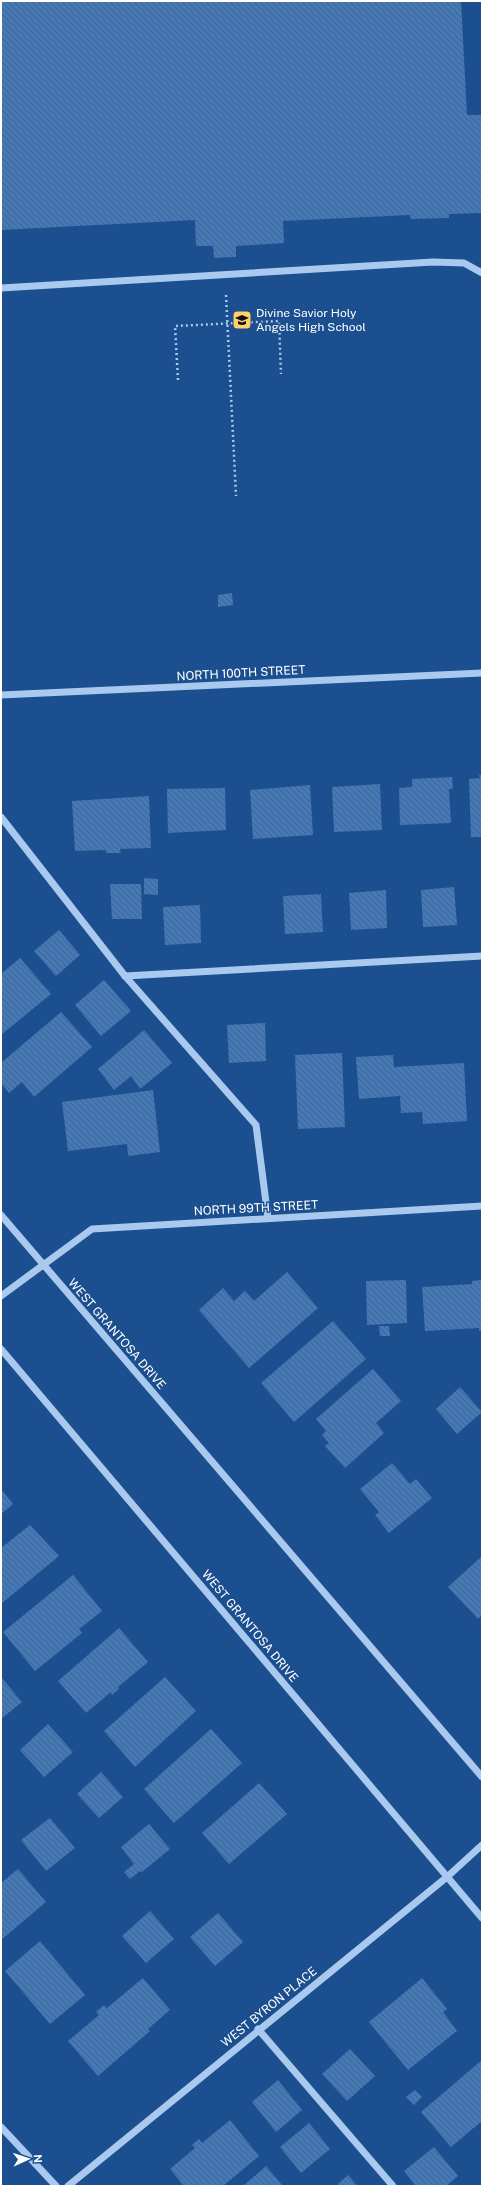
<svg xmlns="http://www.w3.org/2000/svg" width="483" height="2187" viewBox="0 0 483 2187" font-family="'Public Sans',sans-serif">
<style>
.building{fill:url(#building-back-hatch)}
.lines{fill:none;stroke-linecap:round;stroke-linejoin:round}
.path{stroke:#a9c9ee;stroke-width:2.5;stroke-dasharray:2 3;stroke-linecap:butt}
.minor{stroke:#a9c9ee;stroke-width:7}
.labels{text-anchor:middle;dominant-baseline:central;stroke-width:3;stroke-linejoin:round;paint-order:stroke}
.poi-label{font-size:12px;fill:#fff;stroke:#1b4f8f;text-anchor:start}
.street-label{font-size:12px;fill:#fff;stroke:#1b4f8f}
</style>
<defs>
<pattern id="building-back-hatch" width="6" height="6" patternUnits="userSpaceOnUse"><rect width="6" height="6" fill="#4478b7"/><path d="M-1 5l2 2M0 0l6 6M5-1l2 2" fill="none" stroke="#486282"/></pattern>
</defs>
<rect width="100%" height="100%" fill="#1b4f8f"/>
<g class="building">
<path d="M1,1h460l6,114h15v98l-33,1v4l-38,1 -1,-4 -127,6 1,22 -48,3v11l-22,1 -1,-12h-17l-1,-26 -194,10z"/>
<path d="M232,593l1,12 -15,2v-12z"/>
<path d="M479,775h3v62h-11l-2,-58 11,-1z"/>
<path d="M452,777l1,12h-4l2,34 -51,2 -1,-37 13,-1v-8z"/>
<path d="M380,784l2,46 -48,2 -2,-45z"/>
<path d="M310,785l3,50 -60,4 -3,-49z"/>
<path d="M225,788l1,42 -58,3 -1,-44z"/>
<path d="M149,796l2,52 -31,1 1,4h-15v-3l-31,1 -3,-50z"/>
<path d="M144,878l14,1v16l-14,-1z"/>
<path d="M110,884h31l1,35h-30z"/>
<path d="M454,887l3,38 -34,2 -2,-37z"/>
<path d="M386,890l1,38 -36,2 -2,-37z"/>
<path d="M321,894l2,38 -38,2 -2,-38z"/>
<path d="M200,905l1,38 -36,2 -2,-38z"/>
<path d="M59,930l21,25 -24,21 -22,-25z"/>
<path d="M20,958l31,36 -50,41v-61z"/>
<path d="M104,980l27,31 -30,25 -26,-31z"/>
<path d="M61,1012l31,35 -58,50 -12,-15 -13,11 -8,-10v-20z"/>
<path d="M265,1023l1,38 -37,2 -2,-38z"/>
<path d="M144,1030l28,33 -32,26 -9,-13 -17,14 -16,-21z"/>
<path d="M342,1053l3,74 -47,2 -3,-74z"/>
<path d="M393,1055l1,12 70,-4 3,58 -44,3 -1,-12 -21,1 -1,-17 -41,3 -3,-42z"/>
<path d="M153,1090l7,62 -32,4 -1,-12 -59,7 -6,-49z"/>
<path d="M287,1272l31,36 -69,60 -50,-58 24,-22 11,13 11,-10 9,10z"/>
<path d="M406,1280l1,43 -40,2 -1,-44z"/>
<path d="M482,1280v50l-3,1v-3l-54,3 -3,-44 50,-3v-3z"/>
<path d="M333,1321l33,38 -72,63 -33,-39z"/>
<path d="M379,1326h10l1,10h-10z"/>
<path d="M373,1369l28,32 -25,22 8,10 -39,35 -20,-22 4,-3 -7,-8 4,-4 -10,-12z"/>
<path d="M460,1387l22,25 -25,22 -21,-25z"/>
<path d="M392,1463l18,21 6,-5 16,19 -43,35 -14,-18 4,-3 -19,-23z"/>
<path d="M1,1489l12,15 -12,10z"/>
<path d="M30,1525l29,31 -58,48v-56z"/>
<path d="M482,1556v59l-4,4 -30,-32z"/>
<path d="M73,1575l29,36 -23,18 3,4 -47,38 -32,-39z"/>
<path d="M119,1628l29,34 -30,25 1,2 -7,6 -1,-3 -25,21 -28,-32z"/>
<path d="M1,1677l21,25 -21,17z"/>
<path d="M165,1677l31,34 -61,56 -31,-36z"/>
<path d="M48,1724l25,28 -29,25 -24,-27z"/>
<path d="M211,1729l31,34 -68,60 -30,-34z"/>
<path d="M101,1772l22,25 -24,21 -22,-24z"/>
<path d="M259,1783l28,31 -58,50 -27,-31z"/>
<path d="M50,1818l25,30 -29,23 -25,-31z"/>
<path d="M149,1824l21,25 -28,23 -2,-1 -10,8 -6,-7 10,-8 -13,-17z"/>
<path d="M18,1869l28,33 -45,38v-57z"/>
<path d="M150,1911l24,28 -28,24 -24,-27z"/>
<path d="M218,1913l25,29 -28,24 -25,-29z"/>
<path d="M40,1941l45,54 -35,29 -45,-53z"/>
<path d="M143,1978l27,32 -22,19 2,2 -52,45 -30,-35 31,-26 -3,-3 8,-7 3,3z"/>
<path d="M422,1978l25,31 -4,3 14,19 -49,39 -39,-48z"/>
<path d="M350,2049l25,27 -28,25 -25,-27z"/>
<path d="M482,2060v61l-31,26 -30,-35z"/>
<path d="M278,2080l24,30 -26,22 -24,-30z"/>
<path d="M415,2090l7,7 -8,8 -8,-8z"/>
<path d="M230,2120l29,36 -36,30h-39l-14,-17 25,-21 -3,-3 7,-6 3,4z"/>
<path d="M309,2123l21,26 -29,24 -21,-26z"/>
<path d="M434,2147l24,29 -12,10h-30l-12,-15z"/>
<path d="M266,2166l17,20h-40z"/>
<path d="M348,2175l9,11h-18l-1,-2z"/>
</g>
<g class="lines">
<g class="path">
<path d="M226,295l10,201"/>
<path d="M178,380l-3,-54 104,-5 2,53"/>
</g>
<g class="minor">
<path d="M1,288l432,-26 31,1 18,10"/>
<path d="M1,695l481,-22"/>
<path d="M1,817l124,159 131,149 12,93"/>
<path d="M125,976l357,-20"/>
<path d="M1,1215l481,562"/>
<path d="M1,1296l91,-67 390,-23"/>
<path d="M1,1349l481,569"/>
<path d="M258,2029l135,157"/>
<path d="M1,2127l55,59"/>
<path d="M68,2186l379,-309 35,-32"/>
</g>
</g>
<defs>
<symbol id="school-square" viewBox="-11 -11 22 22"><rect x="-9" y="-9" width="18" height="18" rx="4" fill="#ffd166" stroke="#1b4f8f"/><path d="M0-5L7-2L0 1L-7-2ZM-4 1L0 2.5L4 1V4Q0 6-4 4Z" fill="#111"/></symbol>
</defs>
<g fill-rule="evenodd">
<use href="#school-square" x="231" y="309" width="22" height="22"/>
</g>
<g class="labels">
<g class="poi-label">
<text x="256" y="313">Divine Savior Holy<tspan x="256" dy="14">Angels High School</tspan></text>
</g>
<g class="street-label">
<text transform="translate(241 673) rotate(-3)">NORTH 100TH STREET</text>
<text transform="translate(256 1208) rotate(-3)">NORTH 99TH STREET</text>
<text transform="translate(117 1334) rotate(49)">WEST GRANTOSA DRIVE</text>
<text transform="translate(250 1626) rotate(50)">WEST GRANTOSA DRIVE</text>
<text transform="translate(269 2007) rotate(-39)">WEST BYRON PLACE</text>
</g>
</g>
<rect width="483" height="2187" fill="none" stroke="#ffffff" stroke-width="4"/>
<g transform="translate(28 2159) rotate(87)" stroke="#1b4f8f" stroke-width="3" paint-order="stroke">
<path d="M0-3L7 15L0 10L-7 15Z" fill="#ffffff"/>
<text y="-6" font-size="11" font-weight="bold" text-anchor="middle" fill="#ffffff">N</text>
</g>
</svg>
